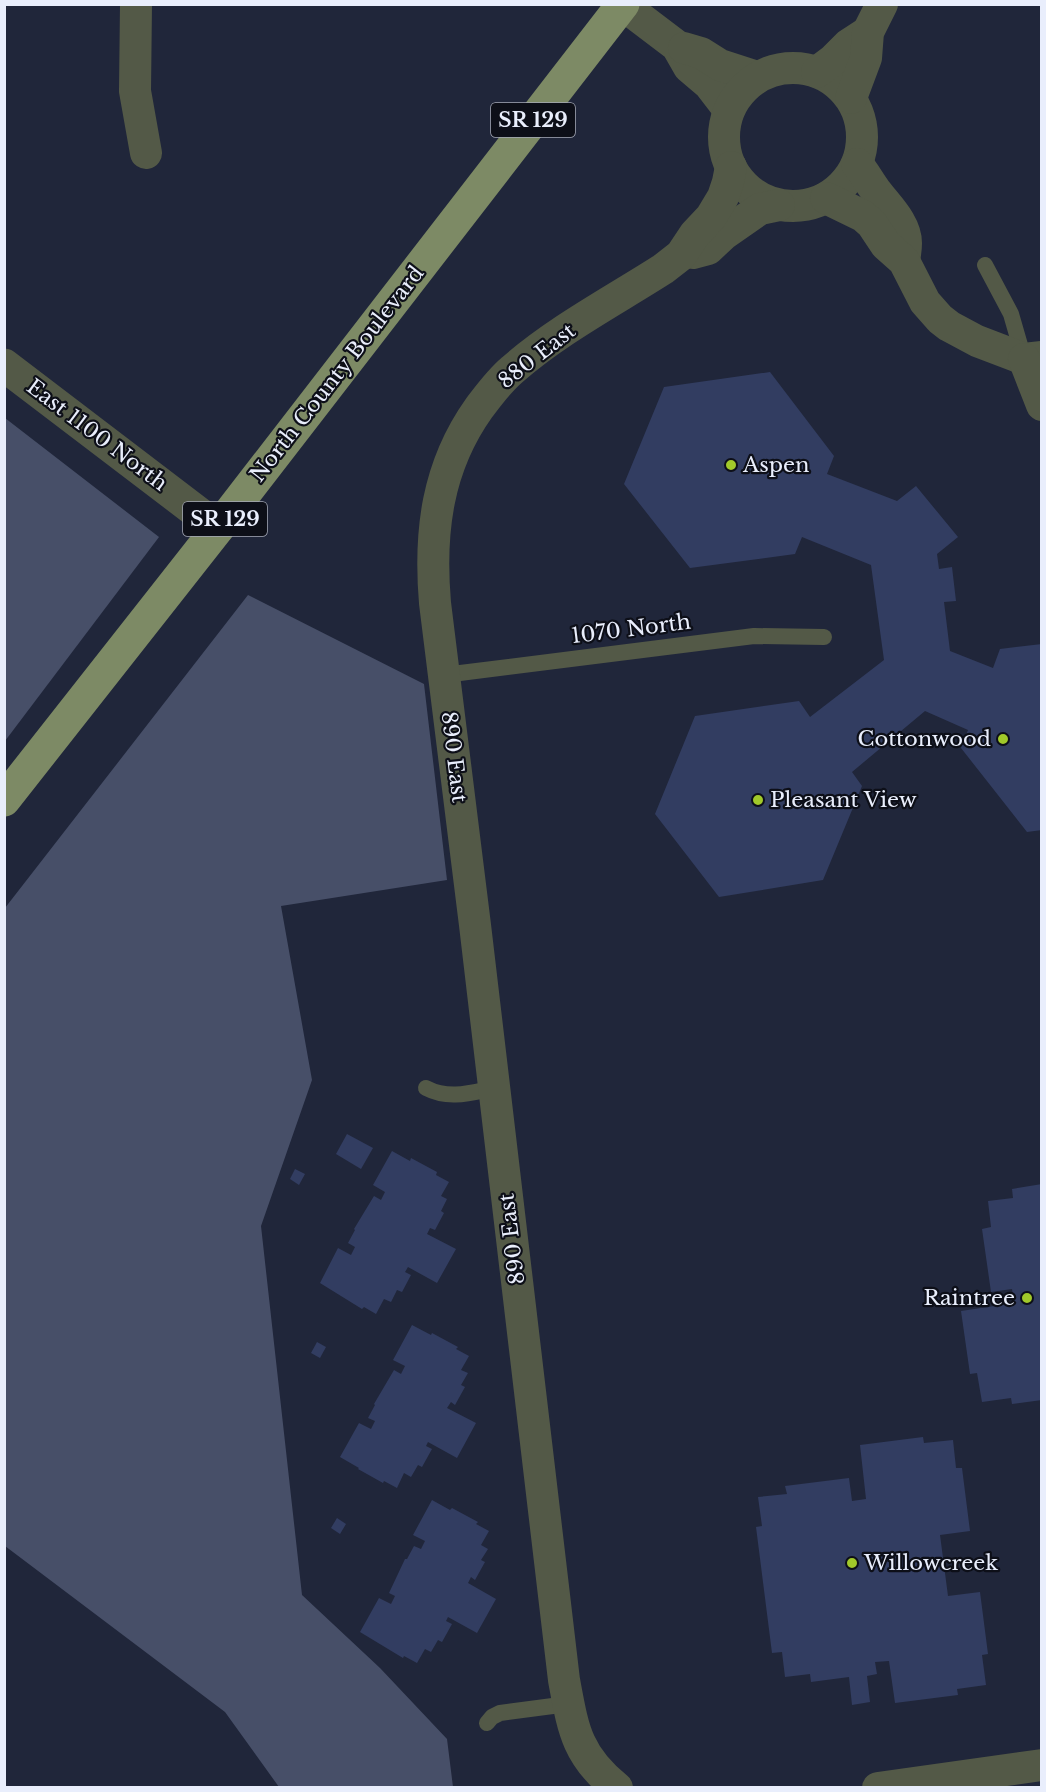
<svg xmlns="http://www.w3.org/2000/svg" width="1046" height="1792" viewBox="0 0 1046 1792" font-family="'Libre Baskerville',serif">
<style>
.green{fill:#474f68}
.building{fill:#323d61}
.lines{fill:none;stroke-linecap:round;stroke-linejoin:round}
.service{stroke:#535947;stroke-width:16}
.minor{stroke:#535947;stroke-width:32}
.tertiary{stroke:#535947;stroke-width:33}
.primary{stroke:#7d8a65;stroke-width:33}
.poi-dot{fill:#a1c92a;stroke:#0d0f18;stroke-width:2}
.labels{text-anchor:middle;dominant-baseline:central;stroke-width:4.5;stroke-linejoin:round;paint-order:stroke}
.shield{fill:#0d0f18;stroke:#a7abb8;stroke-width:1.5}
.shield-label{font-size:20px;font-weight:bold;fill:#e9eefc}
.street-label{font-size:21px;fill:#e9eefc;stroke:#0d0f18}
.poi-label{font-size:21px;fill:#e9eefc;stroke:#0d0f18;text-anchor:start}
</style>
<rect width="100%" height="100%" fill="#20263a"/>
<g class="green">
<path d="M5,418l154,119 -154,204h-1z"/>
<path d="M248,595l176,89 23,196 -166,26 31,174 -51,146 41,369 78,73 67,71 6,48h-174l-54,-75 -220,-166v-638z"/>
</g>
<g class="building">
<path d="M770,372l64,84 -7,18 70,27 19,-15 42,51 -21,17 2,15 13,-2 4,34 -12,1 6,49 43,17 7,-19 42,-5v186l-15,2 -66,-84 7,-18 -43,-19 -73,61 10,14 -39,94 -104,17 -64,-83 40,-98 104,-15 11,16 74,-57 -13,-95 -69,-28 -7,17 -105,14 -66,-84 40,-97z"/>
<path d="M347,1134l26,14 -12,21 -25,-15z"/>
<path d="M392,1151l18,10 1,-3 26,14 -1,3 13,7 -8,14 6,3 -6,12 3,2 -9,17 -5,-2 -3,6 29,15 -19,34 -29,-16 -3,5 6,3 -9,17 -5,-2 -6,12 -7,-3 -8,15 -12,-7 -2,2 -42,-26 18,-35 13,7 4,-8 -7,-4 7,-13 -1,-1 20,-33 7,4 4,-8 -12,-7z"/>
<path d="M295,1169l10,5 -6,11 -9,-6z"/>
<path d="M1042,1184v216l-30,4 -1,-6 -29,4 -5,-29 -7,1 -9,-63 53,-8 -2,-14 -21,3 -9,-63 9,-2 -3,-26 25,-3 -1,-9z"/>
<path d="M412,1325l19,10 1,-2 26,14 -2,2 13,7 -8,14 7,3 -7,12 4,2 -10,18 -4,-3 -4,6 29,15 -19,35 -29,-16 -2,4 6,3 -10,18 -4,-2 -7,12 -7,-4 -7,15 -13,-7 -1,2 -25,-14 1,-1 -19,-11 19,-34 12,6 4,-8 -7,-3 7,-13 -1,-1 20,-34 7,4 4,-8 -12,-6z"/>
<path d="M317,1342l9,5 -6,11 -9,-5z"/>
<path d="M923,1437l1,6 29,-3 3,28h6l8,63 -30,4 8,61 32,-4 8,62 -6,1 4,30 -29,4 1,6 -63,8 -6,-42 -14,1 2,12 -10,2 3,26 -18,3 -3,-28 -38,5 -1,-8 -25,3 -3,-25 -10,1 -16,-126 6,-1 -4,-29 29,-3 -2,-8 64,-8 3,23 14,-2 -6,-54z"/>
<path d="M432,1500l18,10 2,-2 26,14 -2,2 13,7 -8,14 7,4 -7,11 4,2 -10,18 -4,-3 -3,6 28,16 -19,34 -29,-16 -2,4 6,3 -10,18 -4,-2 -7,12 -6,-3 -8,14 -13,-7 -1,2 -43,-26 19,-34 12,6 4,-8 -6,-3 16,-34h2l7,-13 7,3 4,-8 -12,-6z"/>
<path d="M337,1518l9,6 -6,10 -9,-6z"/>
</g>
<g class="lines">
<g class="service">
<path d="M985,265l26,49 13,45"/>
<path d="M444,675l310,-39 70,1"/>
<path d="M426,1088c23,12 44,5 68,0"/>
<path d="M487,1723l5,-6 8,-4 68,-9"/>
</g>
<g class="minor">
<path d="M136,4l-1,87 11,62"/>
<path d="M623,5l54,41 12,21 20,17 20,26"/>
<path d="M684,48l17,5 19,12 37,12"/>
<circle cx="793" cy="137" r="69"/>
<path d="M817,72l16,-12 15,-15 20,-13"/>
<path d="M851,98l15,-40 2,-26 14,-28"/>
<path d="M857,164c8,9 12,18 19,27 11,15 30,32 30,52 0,6 -1,12 -2,18"/>
<path d="M826,198l37,18 9,8 14,21 18,16 21,41 15,17 9,7 28,15 47,18 18,-2"/>
<path d="M693,253l15,-4 16,-15 36,-25 19,-4"/>
<path d="M1024,359l18,46"/>
<path d="M617,1788c-41,-33 -44,-60 -53,-108l-89,-755 -40,-322c-6,-71 2,-136 44,-195 10,-13 20,-27 33,-38 44,-39 101,-69 151,-101l18,-14 14,-21 16,-17 12,-20 5,-15 3,-15"/>
<path d="M878,1788l164,-23"/>
</g>
<path class="tertiary" d="M4,365l214,163"/>
<path class="primary" d="M4,800l214,-272 405,-524"/>
</g>
<g class="poi-dot">
<circle cx="731" cy="465" r="6"/>
<circle cx="1003" cy="739" r="6"/>
<circle cx="758" cy="800" r="6"/>
<circle cx="1027" cy="1298" r="6"/>
<circle cx="852" cy="1563" r="6"/>
</g>
<g class="labels">
<g class="shield">
<rect x="491" y="103" width="84" height="34" rx="4.5"/>
<rect x="183" y="502" width="84" height="34" rx="4.5"/>
</g>
<g class="shield-label">
<text x="533" y="120">SR 129</text>
<text x="225" y="519">SR 129</text>
</g>
<g class="street-label">
<text transform="translate(537 356) rotate(-38)">880 East</text>
<text transform="translate(337 374) rotate(-52)">North County Boulevard</text>
<text transform="translate(97 435) rotate(37)">East 1100 North</text>
<text transform="translate(631 629) rotate(-7)">1070 North</text>
<text transform="translate(454 757) rotate(83)">890 East</text>
<text transform="translate(512 1239) rotate(-97)">890 East</text>
</g>
<g class="poi-label">
<text x="743" y="465">Aspen</text>
<text x="991" y="739" text-anchor="end">Cottonwood</text>
<text x="770" y="800">Pleasant View</text>
<text x="1015" y="1298" text-anchor="end">Raintree</text>
<text x="864" y="1563">Willowcreek</text>
</g>
</g>
<rect width="1046" height="1792" fill="none" stroke="#e9eefc" stroke-width="12"/>
</svg>
